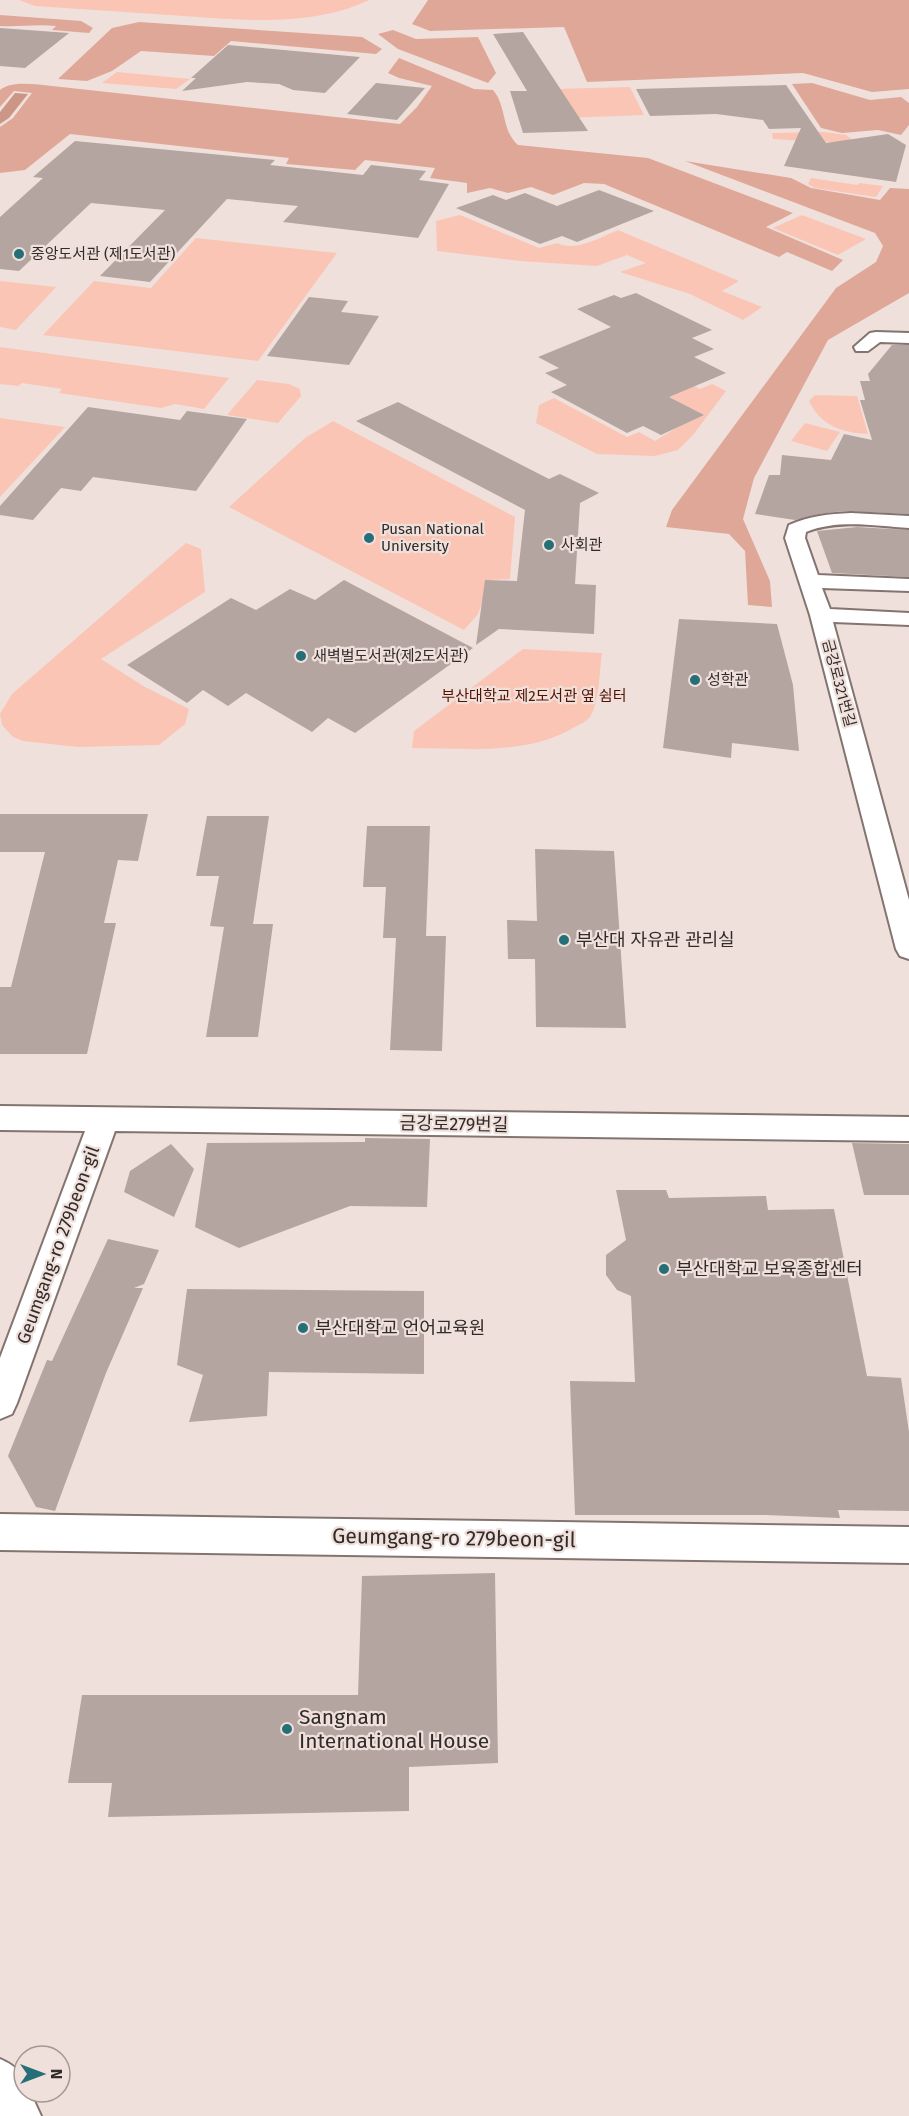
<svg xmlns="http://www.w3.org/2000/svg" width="909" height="2116" viewBox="0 0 909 2116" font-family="'Fira Sans','Noto Sans KR',sans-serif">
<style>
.green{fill:#fac5b5}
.forest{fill:#dfa797}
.water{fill:#cc9686}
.building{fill:#b4a5a0}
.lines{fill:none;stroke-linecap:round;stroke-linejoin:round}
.minor-casing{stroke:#837470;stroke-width:4}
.minor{fill:#fff;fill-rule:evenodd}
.poi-dot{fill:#266f79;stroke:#f0e0db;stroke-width:2}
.labels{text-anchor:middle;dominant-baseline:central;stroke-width:4.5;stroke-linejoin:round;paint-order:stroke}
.far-poi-label{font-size:15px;fill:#312b29;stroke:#f0e0db;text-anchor:start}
.far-street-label{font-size:15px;fill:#312b29;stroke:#f0e0db}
.far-park-label{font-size:15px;fill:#541200;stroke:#f0e0db}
.poi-label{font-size:18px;fill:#312b29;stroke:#f0e0db;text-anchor:start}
.street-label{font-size:18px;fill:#312b29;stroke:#f0e0db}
.near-street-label{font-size:21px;fill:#312b29;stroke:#f0e0db}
.near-poi-label{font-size:21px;fill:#312b29;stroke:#f0e0db;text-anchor:start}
</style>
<rect width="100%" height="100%" fill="#f0e0db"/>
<g class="green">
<path d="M19,0h350c-60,29 -136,19 -200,15 -45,-3 -89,-6 -134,-9z"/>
<path d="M117,72l73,7 -14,10 -74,-6z"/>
<path d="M630,87l14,28 -79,3 -10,-29z"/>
<path d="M824,132l22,3 13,9 -86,-5 -1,-6z"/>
<path d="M811,178l46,7 3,-2 23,3 -7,11 -61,-9 -7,-4z"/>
<path d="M460,215l79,33 18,-5c19,9 42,-5 61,-13l121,51 -17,10 40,16 -19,13 -53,-26 -70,-22 26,-9 -19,-8 -30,11 -77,-5 -83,-10 -1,-30z"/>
<path d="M802,215l64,24 -28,16 -65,-27z"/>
<path d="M196,238l141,15 -79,108 -215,-26 51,-54 57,7z"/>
<path d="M0,281l56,6 -40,43 -16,-3z"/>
<path d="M0,347l229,31 -25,31 -29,-5 -14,4 -102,-15 3,-4 -40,-6 -4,3 -18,-2z"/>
<path d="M638,358l62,31 12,-5 14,7 -33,44 -15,15 -23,6 -58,-2 -61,-31 3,-18 15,-7 73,39 12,-5 16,9 44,-27 -80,-46z"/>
<path d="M257,380l32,4 11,5 1,7 -23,27 -51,-8z"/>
<path d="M815,395l42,1 11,38c-26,-1 -48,-9 -59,-33z"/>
<path d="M0,418l65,9 -65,70z"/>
<path d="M333,421l182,96 -5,62 -20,1 -12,34 -14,16 -235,-123 76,-69z"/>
<path d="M805,423l35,9 -13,19 -36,-10z"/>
<path d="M186,543l15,6 4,43 -104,67 44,28 44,22 -4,15 -26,21 -81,2 -55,-6 -10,-4 -11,-12 -2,-11 12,-20z"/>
<path d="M523,649l79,4c-3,20 -2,47 -12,64 -4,5 -10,7 -15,10 -48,29 -109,21 -163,21l2,-17z"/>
</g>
<g class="forest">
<path d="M428,0h481v89l-37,3 -69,-19 -216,9 -23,-55 -134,4 -18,-7z"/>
<path d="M0,15l81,6 12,7 -4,5 -37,-3 4,-4c-20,-2 -36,1 -56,0z"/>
<path d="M139,22l223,15 20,12 -6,5 -145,-13 -17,15 -73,-5 -29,20 -25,10 -29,-2 54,-51z"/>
<path d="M393,30l23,9 62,-2 18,36 -8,10 -90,-34 -20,-15z"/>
<path d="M399,58l75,31 19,1c14,16 8,40 25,55l130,13 145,55 -27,14 77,33 -11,11 -45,-19 -8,5 -175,-73 -20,-1 -31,12 -22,-8 -23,6 -18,-5 -23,5v-10l-37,-5 5,-10 -70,-8 -10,10 -69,-6 3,-6 -219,-24 -45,36 -25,3v-46l13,-9 19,-25 -18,-2 -14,16v-17c13,-10 36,-5 52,-4l348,38 17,-17 15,-21 -33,-8 -11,-5z"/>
<path d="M812,83l58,17 31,-3 8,6v22l-8,10 -23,-5 -36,3 -21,-5 -29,-44z"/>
<path d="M685,161l106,17 20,10 69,12 10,-12 19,1v104l-81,47 -74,138 -11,41 27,62 2,26 -24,-2 -3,-54 -16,-17 -63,-7 6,-17 164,-222 40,-26 7,-16 -8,-13z"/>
</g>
<path class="water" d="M15,93l13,1 -19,24 -9,6v-12z"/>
<g class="building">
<path d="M0,28l69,5 -44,35 -25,-2z"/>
<path d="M523,32l65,99 -65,2 -13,-42h17l-34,-57z"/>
<path d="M228,45l132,12 -35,36 -32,-3 -14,-6 -32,-2 -65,9 14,-13h-5z"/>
<path d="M376,83l49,5 -28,32 -50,-6z"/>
<path d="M786,85l40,58 62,-9 18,11 -10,37 -112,-16 17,-38 -32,1 -6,-9 -47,-6 -66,2 -14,-27z"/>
<path d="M75,141l200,19 -5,5 93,10 8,-10 55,6 -7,9 30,4 -31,54 -135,-16 15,-16 -71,-7 -77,83 -50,-6 65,-66 -74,-7 -72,68 -19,-2v-52l43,-39 -10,-1z"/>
<path d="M599,190l55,21 -77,31 -15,-6 -22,8 -84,-36 37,-13 13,5 19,-7 32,13z"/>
<path d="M636,293l76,37 -20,8 22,11 -20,8 32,16 -57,24 35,18 -43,20 -18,-9 -16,7 -76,-41 16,-7 -22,-12 14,-5 -21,-11 73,-30 -34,-18 37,-14 7,3z"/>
<path d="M309,297l39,4 -7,11 38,4 -30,49 -82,-9z"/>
<path d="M892,345h17v169l-66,-3 -24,3 -24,6 -40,-6 14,-39h11l2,-20 49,5 13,-26 28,6 -12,-40h5l-5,-19h10l-2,-7z"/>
<path d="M398,402l151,77 11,-5 39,19 -19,10 -5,81 21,1 -2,49 -95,-5 -23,16 9,-65 32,1 8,-71 -169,-89z"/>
<path d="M88,407l92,13 7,-9 60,8 -51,72 -103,-14 -12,14 -20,-3 -28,32 -33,-5v-9z"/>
<path d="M857,527l52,3v47l-77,-4 -15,-42z"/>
<path d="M344,580l129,68 -118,85 -27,-15 -16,14 -66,-39 -18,13 -25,-16 -16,13 -60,-38 104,-67 25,12 34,-21 25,11z"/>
<path d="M679,619l98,5 16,61 6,66 -67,-8 -1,15 -68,-10z"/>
<path d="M0,814h148l-10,47 -20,-1 -14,63h12l-29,131h-87v-67h11l34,-135h-45z"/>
<path d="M207,816h62l-16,108h20l-15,113h-52l18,-110 -14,-1 9,-50h-23z"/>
<path d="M367,826h63l-4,110h20l-4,115 -52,-1 6,-112h-13l3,-51h-23z"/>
<path d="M535,849l79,2 12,177 -90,-1 -1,-68h-27l-1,-39 30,1z"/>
<path d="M365,1138l65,1 -3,68 -77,-1 -111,42 -44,-21 12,-84 158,-1z"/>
<path d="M852,1143l57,1v51h-45z"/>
<path d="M171,1144l23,25 -20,48 -50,-25 6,-21z"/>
<path d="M616,1190h50l3,8 97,-2 2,14 66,-1 33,167 34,2 8,54v79l-71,-1 2,8 -75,-3h-190l-5,-134 65,1 -4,-86 -14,-6 -11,-15v-20l20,-15z"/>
<path d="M108,1239l51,11 -15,34 -10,4h9l-37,85 -51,138 -19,-4 -28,-51 39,-96 5,1z"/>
<path d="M187,1289l237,2v83l-155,-2 -2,44 -78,6 14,-47 -26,-10z"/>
<path d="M495,1573l3,190 -89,4v44l-301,6 4,-34h-44l14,-88h276l4,-119z"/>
</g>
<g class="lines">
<defs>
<g id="minor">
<path d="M876,332l33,1v10l-29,-1 -12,9h-12l-2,-4 16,-14z"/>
<path d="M851,513l58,3v12c-33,-2 -72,-9 -103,4l-1,6 13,37 91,4v12l-87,-3 8,21 79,4v12l-76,-3 76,278v59l-9,-3 -4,-7 -86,-334 -25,-77 4,-13c20,-9 40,-11 62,-12z"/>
<path d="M0,1106l909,11v24l-794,-10 -98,272 -5,11 -12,5v-61l85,-227 -85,-1z"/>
<path d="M0,1514l909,13v36l-909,-13z"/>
<path d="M0,2059c16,7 24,14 24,33h6l11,24h-41z"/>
</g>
</defs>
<use href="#minor" class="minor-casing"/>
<use href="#minor" class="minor"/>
</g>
<g class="poi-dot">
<circle cx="19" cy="254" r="6"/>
<circle cx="369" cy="538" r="6"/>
<circle cx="549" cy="545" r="6"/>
<circle cx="301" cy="656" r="6"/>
<circle cx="695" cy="680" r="6"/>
<circle cx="564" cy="940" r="6"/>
<circle cx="664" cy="1269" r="6"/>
<circle cx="303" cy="1328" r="6"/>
<circle cx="287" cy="1729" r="6"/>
</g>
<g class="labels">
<g class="far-poi-label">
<text x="31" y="254">중앙도서관 (제1도서관)</text>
<text x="381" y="529">Pusan National<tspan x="381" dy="17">University</tspan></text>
<text x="561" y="545">사회관</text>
<text x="313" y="656">새벽벌도서관(제2도서관)</text>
<text x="707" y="680">성학관</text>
</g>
<g class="far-street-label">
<text transform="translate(839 683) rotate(75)">금강로321번길</text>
</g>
<g class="far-park-label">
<text x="534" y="696">부산대학교 제2도서관 옆 쉼터</text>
</g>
<g class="poi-label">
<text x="576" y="940">부산대 자유관 관리실</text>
<text x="676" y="1269">부산대학교 보육종합센터</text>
<text x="315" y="1328">부산대학교 언어교육원</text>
</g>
<g class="street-label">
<text transform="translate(454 1124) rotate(1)">금강로279번길</text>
<text transform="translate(58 1245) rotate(-70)">Geumgang-ro 279beon-gil</text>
</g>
<g class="near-street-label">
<text transform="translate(454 1538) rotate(1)">Geumgang-ro 279beon-gil</text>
</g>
<g class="near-poi-label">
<text x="299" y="1717">Sangnam<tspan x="299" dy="24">International House</tspan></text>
</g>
</g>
<g transform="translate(42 2074) rotate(90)"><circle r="28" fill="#f0e0db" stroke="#a49894" stroke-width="1.5"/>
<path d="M0-4.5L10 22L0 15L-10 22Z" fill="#266f79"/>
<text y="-9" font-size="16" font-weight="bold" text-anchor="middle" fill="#312b29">N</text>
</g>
</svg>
